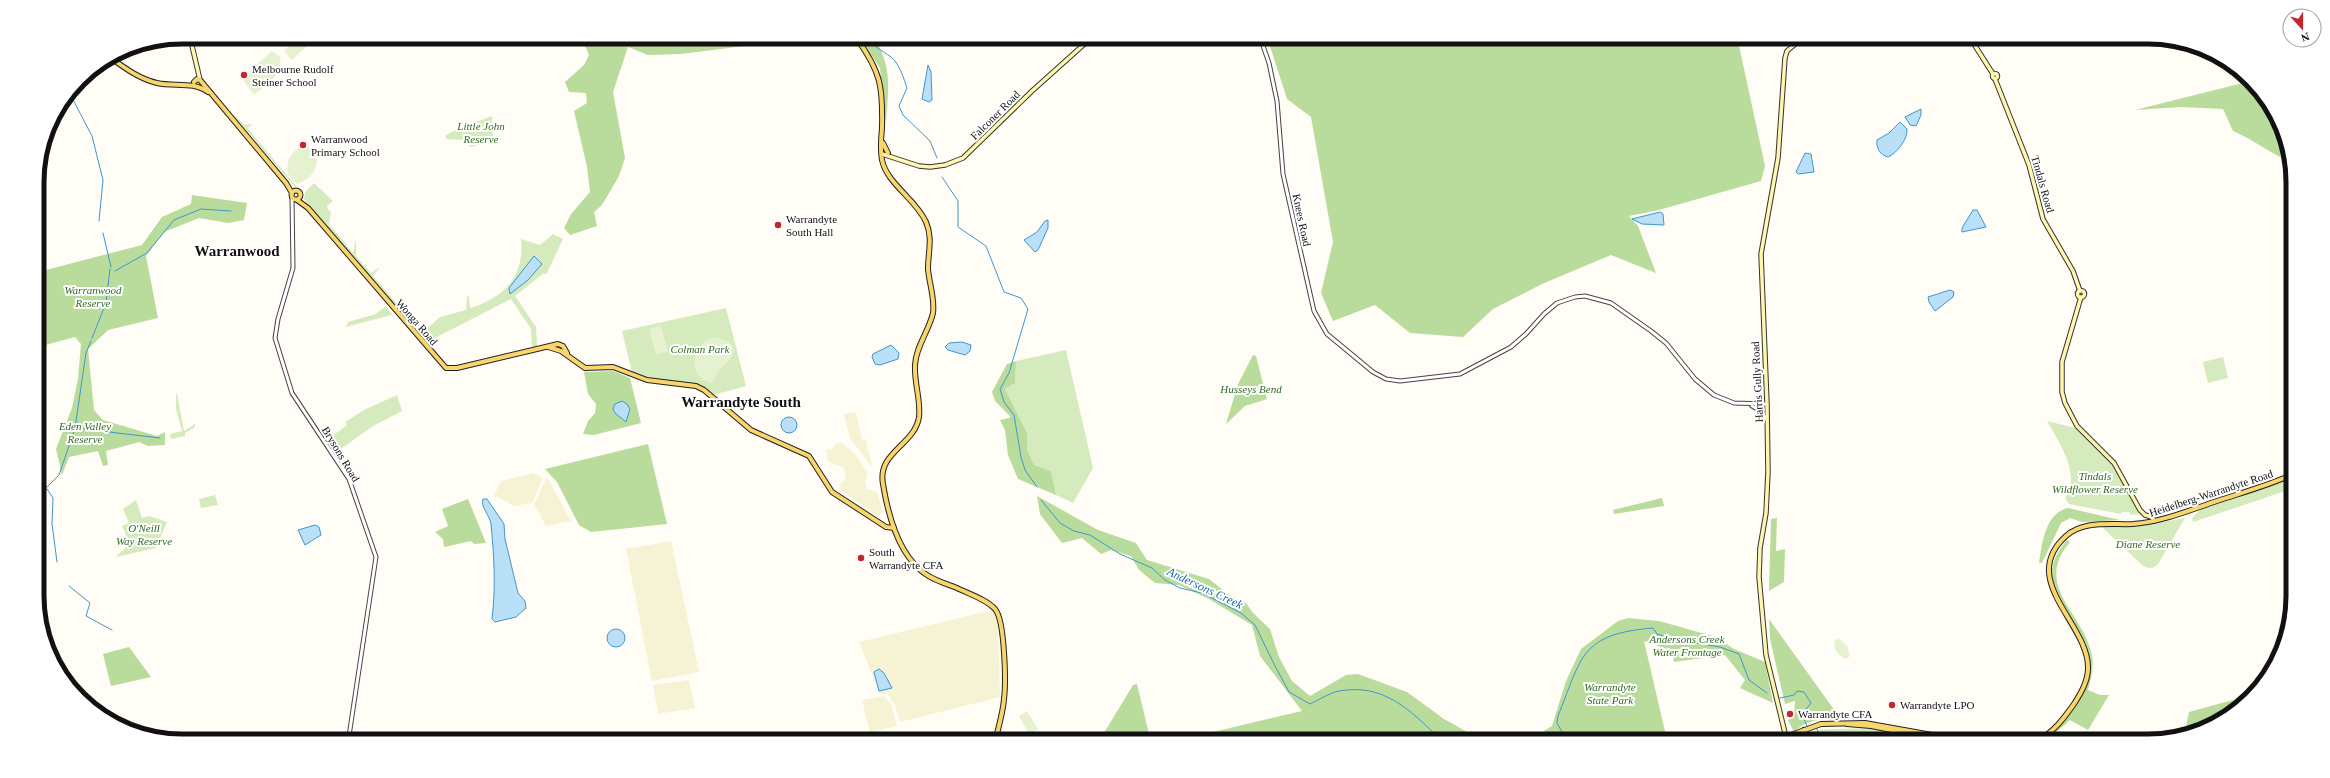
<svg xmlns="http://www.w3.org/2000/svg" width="2330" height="778" viewBox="0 0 2330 778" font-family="'Times New Roman',serif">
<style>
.farmland{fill:#f6f3d4}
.green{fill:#d5ebbd}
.forest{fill:#b9dc9c}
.pitch{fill:#e6f2cf}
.water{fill:#b9e0f7;stroke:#3f96cf}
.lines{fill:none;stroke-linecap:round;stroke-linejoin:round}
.stream{stroke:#3f96cf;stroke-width:1}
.tertiary-casing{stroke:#444;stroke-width:5}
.secondary-casing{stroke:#333;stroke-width:5.5}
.primary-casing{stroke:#222;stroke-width:6}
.tertiary{stroke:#fff;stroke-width:3}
.secondary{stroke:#fff6b0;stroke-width:3.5}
.primary{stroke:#f9d66b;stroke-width:4}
.poi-dot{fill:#c4262e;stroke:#fff;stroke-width:1.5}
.labels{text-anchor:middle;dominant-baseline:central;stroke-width:4;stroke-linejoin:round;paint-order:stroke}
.poi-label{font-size:11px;fill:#111;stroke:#fff;text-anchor:start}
.street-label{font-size:11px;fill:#111;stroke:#fff}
.park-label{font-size:11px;font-style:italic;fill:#2f6b1f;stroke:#fff}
.water-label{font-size:12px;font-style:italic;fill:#1768a6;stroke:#fff}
.district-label{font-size:15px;font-weight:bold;fill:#111;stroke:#fff}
.rim{fill:none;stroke:#111;stroke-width:5}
</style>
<rect width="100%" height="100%" fill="#fffdf5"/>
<g class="farmland">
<path d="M856,412l6,28 4,-1 6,28 -22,-29 -6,-24z"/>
<path d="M841,442l14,12 13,20 -3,8 2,7 10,3 6,20 -6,4 -36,-25 -1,-6 6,-7 -2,-10 -16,-7 -2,-11 6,-1 4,-5z"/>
<path d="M533,473l10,5 -11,25 -18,3 -20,-11 7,-14z"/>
<path d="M547,477l24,44 -25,5 -12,-22z"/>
<path d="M671,541l28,131 -47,9 -26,-132z"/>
<path d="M993,610l5,9 2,78 -100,25 -5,-17 -8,-12 -7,1 -21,-52z"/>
<path d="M689,680l6,28 -37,6 -5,-29z"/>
<path d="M884,696l8,10 5,20 -27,6 -8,-32z"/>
</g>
<g class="green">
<path d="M236,116l8,9 9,-1 -6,4 50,59h-2l-60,-70z"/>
<path d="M492,116l1,19 -3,7 -20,5 -2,-7 -21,-1 -2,-3 12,-7z"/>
<path d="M314,183l19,18 -6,5 1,4 3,2 -2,12 24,29 3,-15v18l15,17 9,-6 -7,9 36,42h-3l-102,-119 1,-7z"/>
<path d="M553,234l10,5 -17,36 -2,-2 -29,23 21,31 1,19 -5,1 -1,-18 -20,-30 -84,43 -15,-17v-3l10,11 18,-16 26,-7 1,-13 2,-1 1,12c33,-10 55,-31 51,-69l19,6z"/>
<path d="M386,306l10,14 -5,-5 -45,12 2,-5 28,-8z"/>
<path d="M726,308l20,78 -33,9 -12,-8 -54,-7 -15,-8 -10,-41z"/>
<path d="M1066,350l27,118 -20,35 -17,-8 -5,-24 -17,-6 -7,-16v-16l-22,-44 10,-6 1,-22z"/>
<path d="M2223,357l5,21 -20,5 -5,-21z"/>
<path d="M176,394h1l7,37 11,-7v3l-10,6v3l-14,3 -1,-5 12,-3 -6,-22z"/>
<path d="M397,395l5,16 -29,15 -38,27 -8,-13 20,-15 -2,-3 19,-12z"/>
<path d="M2047,421l28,7 40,39 25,47 -10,1v-3h-8l-1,2 -52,-10 -4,-6c17,-22 -6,-56 -18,-77z"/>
<path d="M2289,479v11l-96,32 -1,-4 8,-8 15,-7z"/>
<path d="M215,495l3,10 -17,3 -2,-9z"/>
<path d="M136,500l6,18 7,-2 18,6 -11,26 -40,9 14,-14 -8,-17 7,-3 -6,-14z"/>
<path d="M2185,518l-27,46c-6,5 -9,5 -16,1l-40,-38h31z"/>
<path d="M1836,729c14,0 59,-4 64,11h-99c9,-11 22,-11 35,-11z"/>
</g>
<g class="forest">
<path d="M574,38h201v4l-94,12 -33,1 -20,-8 -15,45 12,66 -6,18 -17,29 -8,7 3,14 -27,9 -6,-7 7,-14 19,-22 -3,-25 -13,-56 13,-8 -1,-10 -17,-1 -4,-10 19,-17 5,-10 -6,-13z"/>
<path d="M861,39h14c18,31 13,50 11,85l-6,-56z"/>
<path d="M1268,40l470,1 27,125 -4,15 -102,29 -30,6 9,10 18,47 -45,-18 -69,29 -49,25 -30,28 -53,-4 -35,-28 -42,16 -12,-28 12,-51 -22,-125 -24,-18z"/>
<path d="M2251,81l6,5 33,68v8c-20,-9 -36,-22 -57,-31l-10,-22 -42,-2 -46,3z"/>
<path d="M192,195l55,8 -3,17 -16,3 -29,-5 -35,14 -18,24 12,62 -50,12 -20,19 6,61 9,10 54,16 8,-4v13l-17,1 -9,-4 -33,9 2,14 -5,1 -5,-15 -29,6 -7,18 -6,-26 16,-41 6,-29 3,-35 -6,-7 -37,10v-75l104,-27 20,-28 29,-13z"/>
<path d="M1253,355l3,1 11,43 -22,7 -19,18 12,-40z"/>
<path d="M1016,361l-1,22 -10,6 22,44v16l7,16 17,6 5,24 -38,-16 -10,-24 -3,-25 -5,-10 10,-2v-2l-15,-15 -3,-9 15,-28z"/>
<path d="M613,371l17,7 11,45 -47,12 -11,-1 5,-13 7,-8 1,-9 -8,-10 -4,-22z"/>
<path d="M648,444l19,80 -76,8 -12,-7 -22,-43 -12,-13z"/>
<path d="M1037,496l61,34 38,13 11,17 62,19 23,18 14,6 7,10 17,16 9,28 13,24 18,15 36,-21 12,-1 49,18 37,27 25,14 70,1 13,-8 14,-45 15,-32 37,-28 10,-3 31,3 57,16 18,12 31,13 8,41 -33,-15 5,-8 -20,-25 -51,7 -2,-11 -28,-10 23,99 -469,-2 -2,-2 106,-25 -42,-55 -8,-31 -43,-26 -30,-14 -24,-2 -16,-13 -8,-14 -20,-6 -10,4 -19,-16 -20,5 -22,-29z"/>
<path d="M1662,498l2,8 -50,8 -1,-4z"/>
<path d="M468,499l18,44 -12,1 -3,-3 -27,6 -1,-8 -8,-7 13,-6 -6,-17z"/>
<path d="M2068,508l52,12 -38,2 -12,-4 -9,5 -19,40h-3c3,-19 6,-50 29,-55z"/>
<path d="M1777,518l-1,33 9,-2 -1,33 -15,9 2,-72z"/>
<path d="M2067,540l3,2c-38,45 14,70 22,114 2,12 -1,23 -4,34l12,5h9l-21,35 -18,-10 -21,19 -8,1c16,-9 28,-23 37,-39 6,-11 11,-24 11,-37 0,-47 -66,-73 -22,-124z"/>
<path d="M1769,619l71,99c-17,1 -33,1 -46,14l-6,-12 6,-2 1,-17 -10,3 -15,-65z"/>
<path d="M129,647l22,30 -40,9 -8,-32z"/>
<path d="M1137,684l13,54h-49l32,-53z"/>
<path d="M2251,695c-17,18 -41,35 -67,40l5,-23z"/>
</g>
<g class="pitch">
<path d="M299,37h8l4,5 -19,18 -8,-9z"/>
<path d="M272,51l8,6 1,12 -11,13 -16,13 -12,-17z"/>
<path d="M309,147l7,6c4,14 -4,25 -18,31l-5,-3 -5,-7c-3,-14 5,-28 21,-27z"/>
<path d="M661,326l7,25 -12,4 -7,-26z"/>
<path d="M715,337l14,5c13,11 -5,22 -10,29 -3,4 -5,8 -7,12 -26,-6 -21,-40 3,-46z"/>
<path d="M1838,638l9,8 3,10 -4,3c-8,-3 -12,-10 -12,-18z"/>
<path d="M1027,711l11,18 -9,5 -10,-18z"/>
</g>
<g class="water">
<path d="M928,65l3,7 1,28 -3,2 -7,-3z"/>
<path d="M1921,109v6l-5,11 -6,-1 -5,-8z"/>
<path d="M1900,122l7,7c1,10 -10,24 -19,28 -8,-2 -12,-9 -11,-17l12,-7z"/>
<path d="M1805,153l6,1 3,18 -16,2 -2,-2z"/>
<path d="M1973,210h4l9,17 -24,5v-4z"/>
<path d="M1660,212l3,2 1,11 -22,-1 -10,-5z"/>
<path d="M1048,220v8l-10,22 -3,2 -11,-12 13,-8 8,-11z"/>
<path d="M534,256l8,8 -14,16 -18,14 -1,-6z"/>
<path d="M1950,290l4,2 -1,5 -18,14 -6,-9 -1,-5z"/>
<path d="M962,342l9,3 -1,6 -5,4 -17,-5 -3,-3 4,-4z"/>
<path d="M891,345l8,8 -1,6 -18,6 -5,-1 -3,-7 1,-3z"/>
<path d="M622,401l5,3 3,5 -4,13 -11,-9 -2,-4 2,-5z"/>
<circle cx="789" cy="425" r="8"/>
<path d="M483,499h4l17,25 1,15 13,54 7,8 1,7 -10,9 -21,5 -3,-3c4,-32 2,-63 -1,-95 -1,-8 -11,-18 -8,-25z"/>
<path d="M315,525l4,2 2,8 -16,10 -7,-15z"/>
<circle cx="616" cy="638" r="9"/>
<path d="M879,669l5,4 8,15 -13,3 -5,-19z"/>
</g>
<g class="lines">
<g class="stream">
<path d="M869,39c8,10 12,11 22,18 8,6 13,22 16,31l-8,18 4,9 27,26 7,17"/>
<path d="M70,94l22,42 11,44 -4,41"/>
<path d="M942,177l16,24v26l28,19 18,46 17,6 7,11 -19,64 -9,16 4,13 10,13 7,42 4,13 12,17"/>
<path d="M103,233l8,34"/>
<path d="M115,271l32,-18 27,-33 27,-11 30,2"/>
<path d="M92,338l14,-35 4,-34"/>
<path d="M75,428l85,10"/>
<path d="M39,489h8l6,9 -1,26 5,38"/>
<path d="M45,489l14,-14 16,-47 11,-75 5,-12"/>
<path d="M1041,500l19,23 14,8 16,4 30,19 32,14 13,12 15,8 22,5 39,20 14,12 19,39 15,28 21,12c9,-4 19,-11 29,-13 45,-8 71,19 101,48"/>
<path d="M69,586l21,17 -4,13 26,14"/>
<path d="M1780,698l14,-3 3,-4 7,1 7,11 -9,11 5,12"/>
<path d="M1817,729l4,11"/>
<path d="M1551,739l11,-7 -5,-9 1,-7c24,-60 23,-82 95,-88l4,6 22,6 41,7 19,7 10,26 18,13"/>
</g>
<defs>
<g id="tertiary">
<path d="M1261,40l8,23 8,38 6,73 31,137 13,23 46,38 13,7 14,2 60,-7 51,-27 15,-13 18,-20 13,-11 18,-6 10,-1 26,7 40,28 15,12 29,36 19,16 20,8 33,1"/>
<path d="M292,198l1,70 -15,51 -3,19 17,55 57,86 27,78 -27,179"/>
<path d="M1752,406l9,5 5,8"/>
</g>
<g id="secondary">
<path d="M190,37l10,43"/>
<path d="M1972,41l21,33"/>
<circle cx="1995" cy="76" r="2.5"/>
<path d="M1995,79l34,86 14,54 30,52 7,20"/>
<path d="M882,154l37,12 11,1 15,-2 18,-7 69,-67 58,-52"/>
<circle cx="2081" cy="294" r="3.5"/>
<path d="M2081,297l-19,65v30l3,11 12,23 37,37 26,47 5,5 7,2 2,4"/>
<path d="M1789,739l-4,-6 -19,-78 -7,-78 1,-29 6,-35 2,-41 -1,-68 -6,-150 17,-96 7,-100 2,-7 12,-10"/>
</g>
<g id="primary">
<path d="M857,39c24,33 26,48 25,89 -1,10 -2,22 0,32 5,24 34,39 44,62 7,16 2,30 2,47 1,14 7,29 5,44 -4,18 -17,33 -18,52 -1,18 6,35 4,52 -4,28 -42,35 -36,67 5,31 16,73 44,91 9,6 20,9 30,13 12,6 29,11 38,21 10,11 11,74 9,90 -1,13 -5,26 -8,39"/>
<path d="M111,58c15,11 29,21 46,25 18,4 36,-2 51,9"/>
<path d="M194,82l3,-3 3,1 86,103 6,10"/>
<path d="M883,143l5,10"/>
<circle cx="296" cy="195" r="4.5"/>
<path d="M297,200l11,8 138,160h11l101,-24 5,2 4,7"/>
<path d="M548,347l13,4 24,17 28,-1 34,13 49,6 8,4 47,40 58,26 23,36 54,35 8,1"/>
<path d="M1847,724l24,2 72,14"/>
<path d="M1790,740l1,-5 30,-11 44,-1 95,17"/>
<path d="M1797,740l7,-10"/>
<path d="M2038,740c16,-8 26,-22 36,-36 7,-11 14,-23 14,-36 1,-44 -71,-88 -22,-132 18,-16 44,-11 67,-12 29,-2 57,-14 84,-23 24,-8 49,-15 72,-25"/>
</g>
</defs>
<use href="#tertiary" class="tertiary-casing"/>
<use href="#secondary" class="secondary-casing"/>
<use href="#primary" class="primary-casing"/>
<use href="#tertiary" class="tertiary"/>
<use href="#secondary" class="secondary"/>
<use href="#primary" class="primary"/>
</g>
<g class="poi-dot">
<circle cx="244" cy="75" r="4"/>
<circle cx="303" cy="145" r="4"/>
<circle cx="778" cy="225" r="4"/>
<circle cx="861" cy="558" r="4"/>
<circle cx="1892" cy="705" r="4"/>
<circle cx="1790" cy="714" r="4"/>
</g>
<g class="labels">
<g class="poi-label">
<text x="252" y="69">Melbourne Rudolf<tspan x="252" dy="13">Steiner School</tspan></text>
<text x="311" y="139">Warranwood<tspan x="311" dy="13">Primary School</tspan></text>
<text x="786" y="219">Warrandyte<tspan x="786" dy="13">South Hall</tspan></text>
<text x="869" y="552">South<tspan x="869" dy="13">Warrandyte CFA</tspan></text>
<text x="1900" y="705">Warrandyte LPO</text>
<text x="1798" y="714">Warrandyte CFA</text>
</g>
<g class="street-label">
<text transform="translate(995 115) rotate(-45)">Falconer Road</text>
<text transform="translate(2043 184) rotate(74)">Tindals Road</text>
<text transform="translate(1302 220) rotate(78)">Knees Road</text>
<text transform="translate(417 322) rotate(49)">Wonga Road</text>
<text transform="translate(1757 382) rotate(-93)">Harris Gully Road</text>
<text transform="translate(341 454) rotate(59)">Brysons Road</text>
<text transform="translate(2211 493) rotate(-18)">Heidelberg-Warrandyte Road</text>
</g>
<g class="park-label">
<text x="481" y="126">Little John<tspan x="481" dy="13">Reserve</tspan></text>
<text x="93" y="290">Warranwood<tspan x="93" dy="13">Reserve</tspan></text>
<text x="700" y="349">Colman Park</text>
<text x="1251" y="389">Husseys Bend</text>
<text x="85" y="426">Eden Valley<tspan x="85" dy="13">Reserve</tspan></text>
<text x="2095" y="476">Tindals<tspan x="2095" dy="13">Wildflower Reserve</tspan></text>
<text x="144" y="528">O'Neill<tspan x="144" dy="13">Way Reserve</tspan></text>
<text x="2148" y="544">Diane Reserve</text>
<text x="1687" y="639">Andersons Creek<tspan x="1687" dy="13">Water Frontage</tspan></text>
<text x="1610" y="687">Warrandyte<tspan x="1610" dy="13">State Park</tspan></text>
</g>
<g class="water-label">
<text transform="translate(1205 588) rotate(25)">Andersons Creek</text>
</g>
<g class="district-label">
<text x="237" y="251">Warranwood</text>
<text x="741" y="402">Warrandyte South</text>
</g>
</g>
<path d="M0 0H2330V778H0ZM182 44H2148A138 138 0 0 1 2286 182V596A138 138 0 0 1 2148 734H182A138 138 0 0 1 44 596V182A138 138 0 0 1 182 44Z" fill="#fff" fill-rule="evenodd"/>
<path class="rim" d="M182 44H2148A138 138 0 0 1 2286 182V596A138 138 0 0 1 2148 734H182A138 138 0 0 1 44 596V182A138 138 0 0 1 182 44Z"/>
<g transform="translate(2302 28) rotate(159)"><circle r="19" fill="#ffffff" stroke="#a0a0a0"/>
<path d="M0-3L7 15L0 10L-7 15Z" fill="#c4262e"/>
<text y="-6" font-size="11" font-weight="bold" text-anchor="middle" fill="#111111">N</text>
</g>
</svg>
